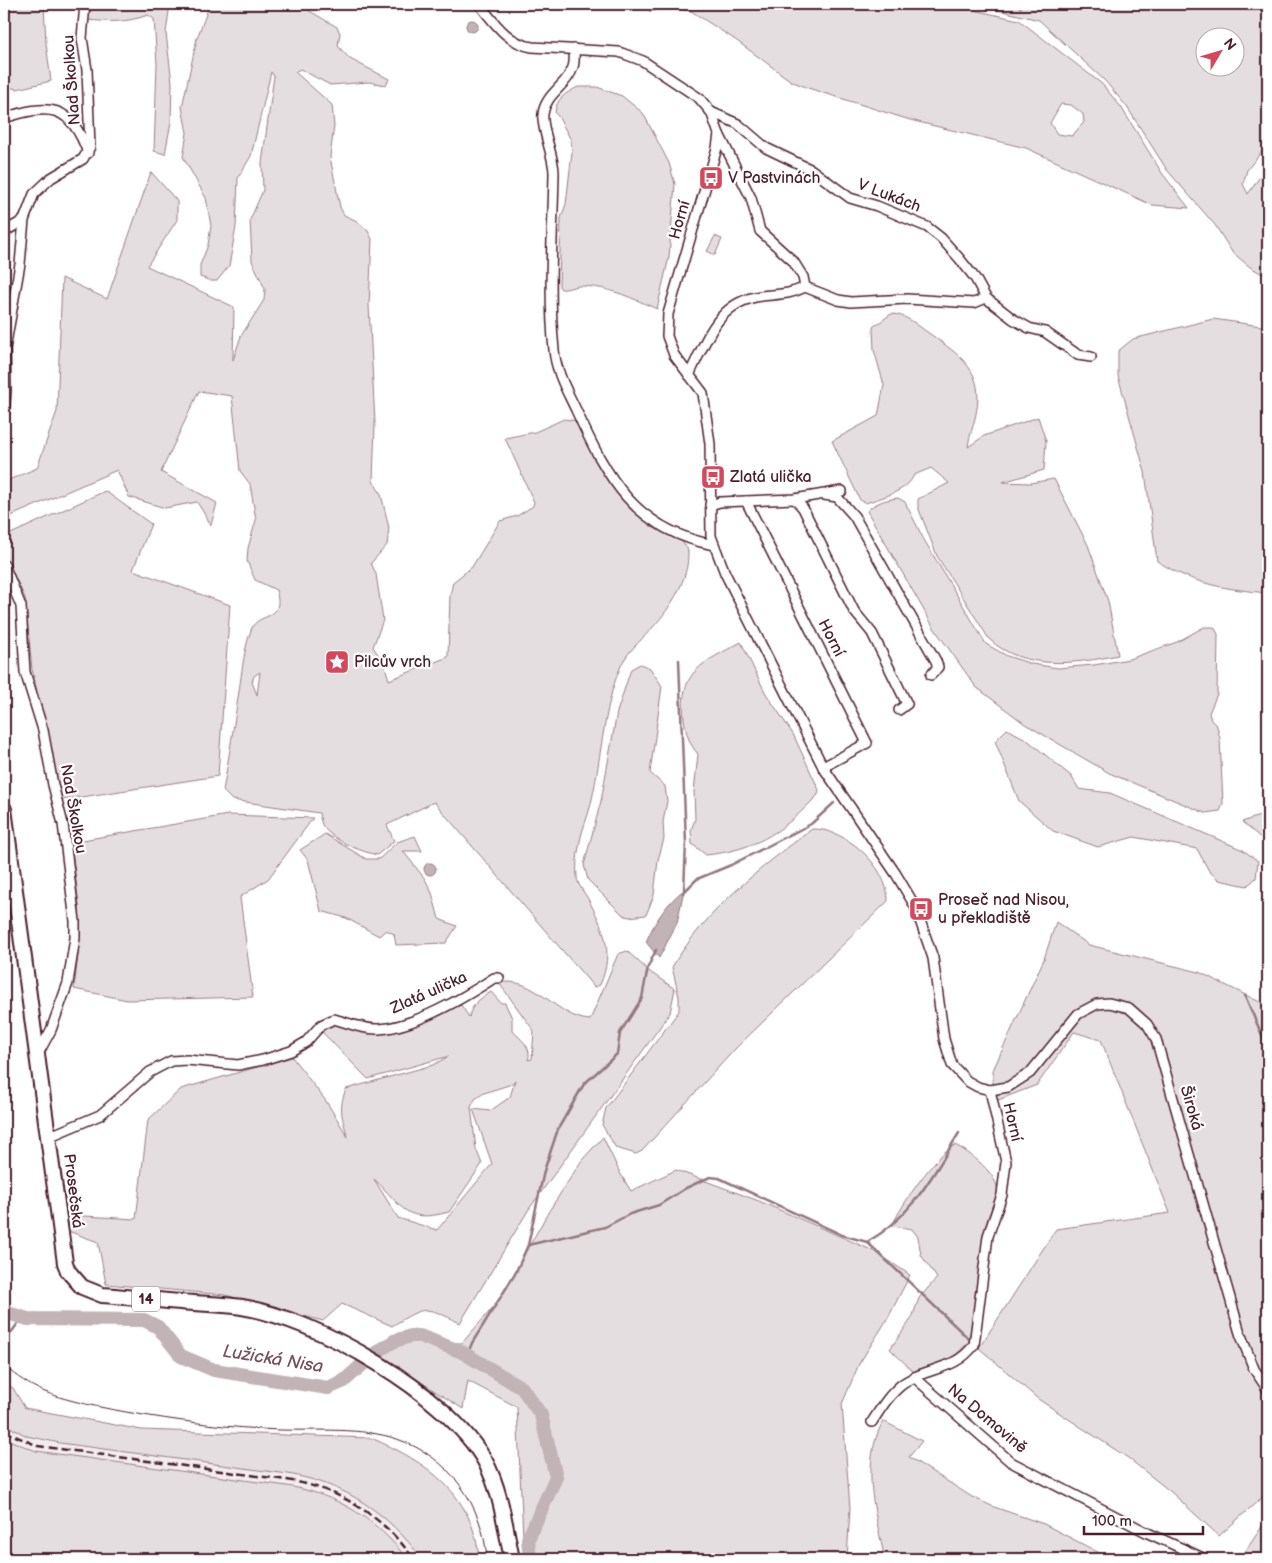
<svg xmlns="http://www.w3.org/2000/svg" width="1272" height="1563" viewBox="0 0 1272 1563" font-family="'Balsamiq Sans',sans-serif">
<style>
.built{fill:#f2eeef}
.green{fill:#e5dee0;stroke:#987e86;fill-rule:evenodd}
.water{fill:#c1b3b6;stroke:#91787e}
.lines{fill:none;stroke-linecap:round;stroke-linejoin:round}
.stream{stroke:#91787e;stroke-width:2.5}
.river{stroke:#c1b3b6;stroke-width:14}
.street-casing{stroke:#4a1f2b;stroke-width:12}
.primary-casing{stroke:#4a1f2b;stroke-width:18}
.street{stroke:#fff;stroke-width:9}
.primary{stroke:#fff;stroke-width:14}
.tram{stroke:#4a1f2b;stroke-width:1}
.rail{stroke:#4a1f2b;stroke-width:2.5;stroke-dasharray:8 4;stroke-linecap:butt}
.labels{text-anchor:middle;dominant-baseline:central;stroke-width:4.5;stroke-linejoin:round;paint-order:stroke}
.shield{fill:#fff;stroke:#80626b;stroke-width:1}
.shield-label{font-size:15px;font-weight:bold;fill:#4a1f2b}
.street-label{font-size:16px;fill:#4a1f2b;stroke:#fff}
.poi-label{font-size:16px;fill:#4a1f2b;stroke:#fff;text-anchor:start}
.water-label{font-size:18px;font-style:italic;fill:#74535c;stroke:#fff}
</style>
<rect width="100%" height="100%" fill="#fff"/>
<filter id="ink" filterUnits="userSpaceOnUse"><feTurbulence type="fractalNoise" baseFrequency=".02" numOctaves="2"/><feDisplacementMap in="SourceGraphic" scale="10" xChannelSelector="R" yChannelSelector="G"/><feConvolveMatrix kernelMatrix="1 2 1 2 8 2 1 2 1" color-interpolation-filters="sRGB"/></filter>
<g filter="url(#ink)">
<path class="built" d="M4,1424l35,16 249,34 32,7 18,7 29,15 32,27 23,29h-15l-26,-30 -21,-16 -27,-15 -17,-6 -29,-6 -251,-35 -32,-13z"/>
<g class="green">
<path d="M4,4h40l2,39 5,38 -34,8 -13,-3z"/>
<path d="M89,4h81l-4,29 6,50 -1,39 -6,32 -11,-3 3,-87 -3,-45 -6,-4c-22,8 -38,7 -61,5z"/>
<path d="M210,4h79l19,6 29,17 3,6 -2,13 12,13 39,20 -3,6 -17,-3 -39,3 -30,-16 -5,3 37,33 2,21 -4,31 10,50 4,8 13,6 11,10 4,8 -3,66 6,118 -2,58 8,13 8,34 -2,17 -16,18 5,11 7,46 -10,27 11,16 5,17 59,-23 2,-62 3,-13 19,-15 28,-46 17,-5 16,-10 1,-4 -29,-64 30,-6 29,-13 14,2c17,36 33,70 63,97 12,10 46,19 47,34 1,27 -17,55 -34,74 -10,12 -22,21 -30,34 -19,34 -23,100 -32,139 -3,16 -11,32 -13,48 -2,9 -3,20 -2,30 0,6 6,14 10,20 16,30 28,53 13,88l-6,2 -160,-185 -47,23 7,16 -17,14c-17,-4 -41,-13 -53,-27 -3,-4 -4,-10 -5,-15l-87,-13 -9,-9c6,-34 11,-67 16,-100 3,-20 5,-42 12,-61 6,-19 35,-7 25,-40l-21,-10 -8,-19 1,-13 8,-28 -6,-36 -10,-13 -8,-75 -33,-5 -38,81 56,31 -6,22 -14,-23 -32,6 -36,-11 -12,-27 -113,49v-37l33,-14 20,-57 5,-133 45,21 44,-127 26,29v19l-30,46 87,41 -1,53 8,-24 23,-36 1,-11 -13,-28 -2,-41 13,-30 -1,-27 12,-87 -3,-4 -20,84 -13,22 -2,49 -7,39 -12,15h-6l-11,-4v-12l8,-20 3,-19 -5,-28 -23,-41 4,-24 -5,-26 15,-69zM260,672l-3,23 -5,-13 2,-6z"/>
<path d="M650,4h296l73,16 83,64 19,23 41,66 27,35 -37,-3 -126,-57 -116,-28 -102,-32 -17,-7 -54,-40 -46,-30 -26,-4 -15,5zM1061,104l10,1 12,9 1,8 -12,14 -15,-2 -7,-11z"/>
<path d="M973,4h43l5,5v-5h247v140l-21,26 -4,14 5,10 20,-29v112l-18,-10 -18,-15 -17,-27 -48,-55 -40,-63 -22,-26 -66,-61zM1204,38h30v30h-30z"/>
<path d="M578,87h19l25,9 21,17 26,50 6,21 -6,73 -12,52c-23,-10 -47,-22 -74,-23 -8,-1 -14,4 -22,3l-2,-3 2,-68 5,-14 6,-52 -1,-12 -13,-24 -3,-3c1,-15 11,-20 23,-26z"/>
<path d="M715,236l7,3 -7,16 -8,-4z"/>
<path d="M891,314c15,0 27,12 39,20 31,22 55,37 46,80 -2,11 -7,22 -8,33l16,-11 54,-19 8,24 -2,29 -41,12 27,1 24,-4 34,66 20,56 10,54c-42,9 -95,16 -129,-16l-52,-83 -19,-49v-8l31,-16 -18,-15 -17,7c-7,17 -32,22 -48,28l-6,-3 -28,-59 46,-25 6,-31 -10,-35 -1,-23z"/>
<path d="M1213,319l55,8v266c-42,-4 -74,-8 -111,-32l-12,-89 -27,-96v-25l15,-12z"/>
<path d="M105,491l46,33 -18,46 97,35 -12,171 -156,24 -30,-131 -7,-71 -21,-44v-17z"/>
<path d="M898,498l7,4 18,36 63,106 21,12 25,8 26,4 36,-3 35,-6 48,-17 27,-15h10l4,7 -1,60 -8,19 2,7 6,6 3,13 3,65 -3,7 -15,2 -96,-40 -84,-49 -49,-37 -42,-59 -67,-117c7,-8 20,-12 31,-13z"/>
<path d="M741,642l24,50 28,42 26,56 -1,5 -6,6c-32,33 -59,49 -106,54l-14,-11 -1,-14 4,-11 -1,-27 4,-38c-9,-10 -12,-21 -14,-35 -6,-49 20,-56 57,-77z"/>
<path d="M640,664l10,4 12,18 -12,87 15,13 2,15 -4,21 1,17 -6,21 -4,35 -8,20 -18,2 -6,-3 -34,-34 -4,-15 17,-64 16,-89 14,-43z"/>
<path d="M1007,729l19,10 45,37 8,13 31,4 133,57 15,11 -2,17 -9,8 -28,-6 -10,-9 -12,-22 -63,-12 -36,10 -45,-16 -34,-30 -24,-60z"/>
<path d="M1268,813v31l-26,-22z"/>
<path d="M228,815l85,3 -45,61 -28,18 13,100 -126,3 -53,-11 5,-42v-42l-8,-63z"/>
<path d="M812,829c34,-1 76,38 76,72l-152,147 -94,103 -6,3 -20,-6 -14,-23 4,-17 73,-97v-14l-7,-30c34,-57 88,-99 140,-138z"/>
<path d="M325,834l41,25h13l18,-17 18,-6 7,15h-19l22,28 7,14 7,26 18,7 -11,17 -50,2 -2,-11 -8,-4 -7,6 -33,-18 -25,-7 -13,-51 -8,-10z"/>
<path d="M1056,922l33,23 110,27 69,34v486l-49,44 -48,-44 -43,-34 -90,-59 -59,-51 77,-119 114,-16 -69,-173 -27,-8 -37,53 -44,17v-32l51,-111z"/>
<path d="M627,951l23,21 25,17 -5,24 -141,196 -69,114c-35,-17 -34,-18 -68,3l-50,-22 -19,17 -98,-26 -119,-11 -8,-42 -30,-11 -1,-16 69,4 12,-99 33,-31 111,-32 34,44 22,36c-6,-19 -10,-28 -2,-48l87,-24 16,-9 -81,23 -48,-49 12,-8 43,12 25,-4 61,-25 8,12c3,-13 10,-18 22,-25l10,11h4l7,15v12c7,8 21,17 16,30l4,-1 2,-28 -35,-48c37,-8 57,35 91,37l28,-66zM515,1080l-5,17 -20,14 -17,-2 19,55 -55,66 -39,-12 -24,-39c30,28 30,45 75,33l33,-48 -6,-15 -5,-42 4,-8 9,-6 28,-9z"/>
<path d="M603,1137l17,36 11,18 45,-21 83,31 117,51 34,23 -22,43 -29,46 -17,40 8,104 -3,51h-323l-7,-152 -49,-26 -5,28 -86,-55 33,-12 52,1 35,-40 52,-92 33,-51z"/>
<path d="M955,1145c13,6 46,31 42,48 -3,12 -10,24 -12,37l-16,111c-15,19 -32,25 -54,32l-25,-24 22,-31 7,-20 18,-20 -16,-23 -3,-18 -6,-8 -20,-3c8,-19 45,-74 63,-81z"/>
<path d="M4,1384l9,4 12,20 117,22 229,8c55,23 103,56 108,121h-57c-34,-46 -76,-75 -134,-85l-228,-31 -33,-7 -23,-12z"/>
<path d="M883,1421l39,20 -13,16 63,40 22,10 50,17 67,35h-229l1,-8c-9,-44 -22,-87 0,-130z"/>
<path d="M4,1438l32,13 251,35c49,8 90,33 120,73h-403z"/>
<path d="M1263,1525l5,3v31h-28z"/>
</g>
<g class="water">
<circle cx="472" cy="26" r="6"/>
<circle cx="430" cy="869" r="6"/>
<path d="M684,890l-7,33 -18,35 -13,-16c7,-18 22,-41 38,-52z"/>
</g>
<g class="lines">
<g class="stream">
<path d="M679,660l7,183 -2,47"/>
<path d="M683,893l14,-14 34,-14 80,-41 23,-21"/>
<path d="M1245,996l23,53"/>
<path d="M867,1242l101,96"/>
<path d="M528,1245l77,-18 25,-13 29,-9 27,-17 24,-11 9,1 123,57 25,7c44,-24 66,-67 92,-109"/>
<path d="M4,1342l18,-24"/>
<path d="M467,1356l5,-13 43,-69 13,-29 16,-74 14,-42 26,-45 33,-30 3,-21 22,-35 6,-31 8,-17"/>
</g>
<path class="river" d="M4,1312l24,7 116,1 14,7 23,29 33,14 114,18 16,-7 30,-27 20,-13 17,-5h9l42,16 60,36 19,27 15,62 -28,62 2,20"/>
<defs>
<g id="street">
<path d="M479,4c15,18 28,39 53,43l87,5 24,9 56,37 12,14 8,22 -2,14 -49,166 -1,22 7,19 29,38 7,51 1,92 14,37 98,194 73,107 19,32 18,52 11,81 8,26 15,16 11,6 12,3 18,-3 22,-14 48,-59 19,-10 12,-1 20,5 18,16 9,15 84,294 14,36 14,21"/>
<path d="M574,49c0,5 1,13 -1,18 -5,18 -28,27 -30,47 -2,15 11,41 11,59 -1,59 -6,119 0,177 2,22 13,41 22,60 31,68 59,120 138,135"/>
<path d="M711,112l27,12 28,24 46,22 38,28 27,8 50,21 14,11 18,20 16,20 11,20 27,21 16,9 16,4 33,23 13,2"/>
<path d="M4,118c45,-14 66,-15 84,35"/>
<path d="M719,134l32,64 9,33 33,30 10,16 2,10"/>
<path d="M4,232l20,-12"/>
<path d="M689,375c18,-35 28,-73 72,-79 16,-2 29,-1 44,-9l33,13 13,2 56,-3 67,4 12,-5"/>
<path d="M4,416l2,-26 -1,-41 15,-85 4,-44 10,-26 17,-16 32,-19 7,-12 -3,-77 -5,-32 3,-34"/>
<path d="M824,495l13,2 17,19 82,145 2,6 -7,8"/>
<path d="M795,499l8,9 51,103 18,22 35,71 -8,6"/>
<path d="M746,501l121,242 -44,24"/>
<path d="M710,505l10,-3 75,-3 47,-8"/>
<path d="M4,565l17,41 4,66 18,58 10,55 10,39 12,97v17l-7,45 -17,47 -13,24"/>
<path d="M48,1137l52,-22 50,-43 21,-11 16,-1 51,5 25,-5 28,-9 15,-9 15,-17 13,-6c14,4 31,11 45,10 35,-2 86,-32 115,-51h5"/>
<path d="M914,1377l97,85 137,71 57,26"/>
<path d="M872,1422c9,-14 18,-29 32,-39 24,-17 50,-11 70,-38l14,-109 14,-41 4,-33 -16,-72"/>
</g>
<path id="primary" d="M4,809l61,454 3,8 14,16 20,8c27,2 53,5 79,7 20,2 41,2 61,5 75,12 205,86 243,154 16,30 20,65 27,98"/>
</defs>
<use href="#street" class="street-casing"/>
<use href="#primary" class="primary-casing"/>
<use href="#street" class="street"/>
<use href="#primary" class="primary"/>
<path class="tram" d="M4,1366c12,10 26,20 41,26 26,10 54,15 81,20 51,9 103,16 154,18 38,1 81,-3 117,9 53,18 86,66 90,120"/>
<path class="rail" d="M4,1431l34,15 249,34c54,9 95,36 127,79"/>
</g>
</g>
<defs>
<symbol id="bus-square" viewBox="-11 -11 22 22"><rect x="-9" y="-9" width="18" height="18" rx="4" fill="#d1495b" stroke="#fff"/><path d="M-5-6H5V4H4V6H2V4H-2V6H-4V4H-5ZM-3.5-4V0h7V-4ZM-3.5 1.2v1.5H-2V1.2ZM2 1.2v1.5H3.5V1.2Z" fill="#fff"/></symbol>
<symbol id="sight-square" viewBox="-11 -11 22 22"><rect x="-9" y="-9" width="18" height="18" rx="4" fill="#d1495b" stroke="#fff"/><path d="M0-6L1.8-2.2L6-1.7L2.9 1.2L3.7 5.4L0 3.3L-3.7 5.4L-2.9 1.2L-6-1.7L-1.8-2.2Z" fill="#fff"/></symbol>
</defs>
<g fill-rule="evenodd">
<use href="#bus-square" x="697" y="164" width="28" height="28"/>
<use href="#bus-square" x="699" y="463" width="28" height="28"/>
<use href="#sight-square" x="323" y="648" width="28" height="28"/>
<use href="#bus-square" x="907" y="895" width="28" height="28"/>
</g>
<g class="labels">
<rect class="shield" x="132" y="1286.5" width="28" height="25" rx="4"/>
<g class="shield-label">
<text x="146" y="1299">14</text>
</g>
<g class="street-label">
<text transform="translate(72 80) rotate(-94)">Nad Školkou</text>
<text transform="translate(889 196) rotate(21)">V Lukách</text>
<text transform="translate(680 220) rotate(-74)">Horní</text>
<text transform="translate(831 638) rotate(63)">Horní</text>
<text transform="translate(73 809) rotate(80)">Nad Školkou</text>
<text transform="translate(429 993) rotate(-24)">Zlatá ulička</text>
<text transform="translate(1191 1108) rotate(74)">Široká</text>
<text transform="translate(1012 1122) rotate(77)">Horní</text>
<text transform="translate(73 1191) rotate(83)">Prosečská</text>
<text transform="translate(987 1419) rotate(40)">Na Domovině</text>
</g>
<g class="poi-label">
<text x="728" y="178">V Pastvinách</text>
<text x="730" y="477">Zlatá ulička</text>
<text x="354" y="662">Pilcův vrch</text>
<text x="938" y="900">Proseč nad Nisou,<tspan x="938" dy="18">u překladiště</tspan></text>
</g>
<g class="water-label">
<text transform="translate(273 1359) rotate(9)">Lužická Nisa</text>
</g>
</g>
<rect width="1272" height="1563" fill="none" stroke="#fff" stroke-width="20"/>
<rect x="10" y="10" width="1252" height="1543" fill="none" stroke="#4a1f2b" stroke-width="2" filter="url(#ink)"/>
<g transform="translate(1220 52) rotate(52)"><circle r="24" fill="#ffffff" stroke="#b7a5aa"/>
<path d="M0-4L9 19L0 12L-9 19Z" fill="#d1495b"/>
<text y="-8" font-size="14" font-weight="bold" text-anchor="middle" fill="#4a1f2b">N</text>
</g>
<path d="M1084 1526v8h119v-8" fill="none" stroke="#4a1f2b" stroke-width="2.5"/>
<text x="1092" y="1526" font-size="15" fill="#4a1f2b" stroke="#ffffff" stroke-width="4" paint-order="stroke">100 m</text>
</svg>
